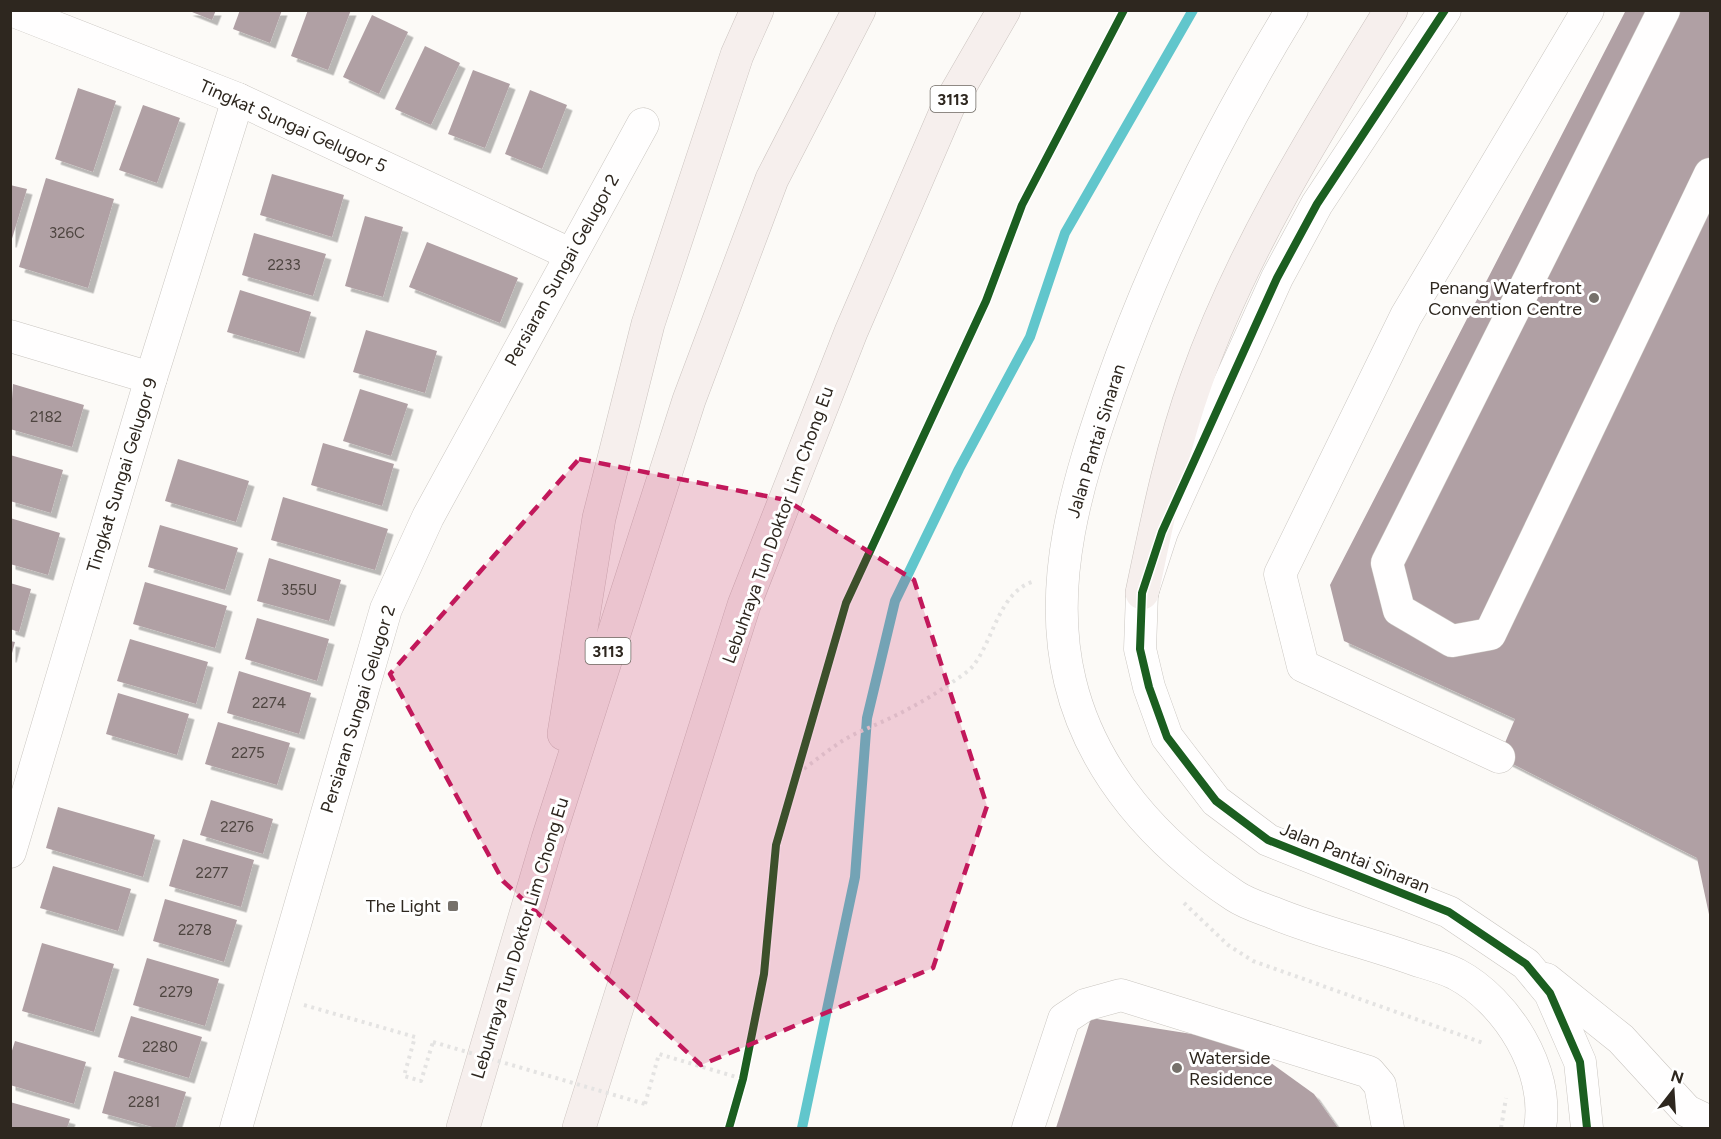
<svg xmlns="http://www.w3.org/2000/svg" width="1721" height="1139" viewBox="0 0 1721 1139" font-family="Figtree,sans-serif">
<style>
.lines{fill:none;stroke-linecap:round;stroke-linejoin:round}
.stream{stroke:#61c6cc;stroke-width:10}
.building{fill:#b0a0a4;filter:url(#shadow)}
.minor-casing{stroke:#cac6c1;stroke-width:33}
.highway-casing{stroke:#cbc3bf;stroke-width:34}
.path{stroke:#e4e3e2;stroke-width:4;stroke-dasharray:3 4.5;stroke-linecap:butt}
.minor{stroke:#fffefe;stroke-width:32}
.highway{stroke:#f6efed;stroke-width:33}
.path-bridge{stroke:#e4e3e2;stroke-width:4;stroke-dasharray:3 4.5;stroke-linecap:butt}
.cycleway-casing{stroke:#fff;stroke-width:11}
.cycleway{stroke:#1b5e20;stroke-width:8}
.marked{fill:#c2185b;fill-opacity:0.2;stroke:#c2185b;stroke-width:4.5;stroke-dasharray:12 8;stroke-linejoin:round}
.poi-dot{fill:#76716b;stroke:#fff;stroke-width:2}
.labels{text-anchor:middle;dominant-baseline:central;stroke-width:6;stroke-linejoin:round;paint-order:stroke}
.number-label{font-size:15px;fill:#4e4540}
.shield{fill:#fff;stroke:#6d6862;stroke-width:1.5}
.shield-label{font-size:16px;font-weight:bold;fill:#2e271f}
.street-label{font-size:18px;fill:#2e271f;stroke:#fff}
.poi-label{font-size:18px;fill:#2e271f;stroke:#fff;text-anchor:end}
</style>
<defs>
<filter id="shadow"><feDropShadow dx="5.5" dy="5.5" stdDeviation="0" flood-color="#0004"/></filter>
</defs>
<rect width="100%" height="100%" fill="#fcfaf7"/>
<g class="lines">
<path class="stream" d="M802,1128l53,-251 12,-159 28,-117 64,-132 71,-132 35,-104 128,-223"/>
</g>
<g class="building">
<path d="M187,10h29l-4,10z"/>
<path d="M240,10h42l-12,33 -37,-14z"/>
<path d="M308,10h43l-23,60 -37,-14z"/>
<path d="M1626,10h84v909l-13,-61 -198,-101 16,-38 -171,-78 -14,-56z"/>
<path d="M372,15l36,17 -29,62 -36,-17z"/>
<path d="M425,46l35,17 -29,62 -36,-16z"/>
<path d="M473,70l37,14 -25,64 -37,-14z"/>
<path d="M78,88l38,13 -23,71 -38,-13z"/>
<path d="M530,90l37,15 -25,64 -37,-15z"/>
<path d="M143,105l37,13 -23,65 -38,-13z"/>
<path d="M272,174l72,21 -12,42 -72,-22z"/>
<path d="M46,178l68,21 -26,89 -69,-21z"/>
<path d="M10,185l17,4 -16,53h-1z"/>
<path d="M365,216l38,11 -20,70 -38,-11z"/>
<path d="M254,233l72,21 -13,42 -71,-21z"/>
<path d="M427,242l91,36 -18,45 -91,-36z"/>
<path d="M240,290l71,22 -12,41 -72,-21z"/>
<path d="M366,330l71,21 -12,42 -72,-21z"/>
<path d="M13,384l71,21 -12,42 -62,-18z"/>
<path d="M360,389l48,15 -17,52 -48,-15z"/>
<path d="M323,443l71,21 -12,42 -71,-21z"/>
<path d="M10,455l53,15 -12,43 -41,-12z"/>
<path d="M178,459l71,22 -13,41 -71,-21z"/>
<path d="M283,497l105,32 -13,41 -104,-30z"/>
<path d="M10,518l50,15 -12,42 -38,-11z"/>
<path d="M160,525l78,23 -13,42 -77,-23z"/>
<path d="M269,558l72,22 -12,41 -72,-20z"/>
<path d="M145,582l82,24 -12,42 -82,-24z"/>
<path d="M10,583l21,6 -12,43 -9,-3z"/>
<path d="M257,618l72,21 -12,42 -72,-22z"/>
<path d="M130,639l78,23 -12,42 -79,-23z"/>
<path d="M10,641l5,1 -4,15h-1z"/>
<path d="M239,671l72,22 -12,41 -72,-21z"/>
<path d="M118,693l71,21 -12,41 -71,-21z"/>
<path d="M218,722l72,21 -13,42 -72,-21z"/>
<path d="M211,800l62,19 -10,35 -63,-19z"/>
<path d="M58,807l97,28 -12,42 -97,-29z"/>
<path d="M183,839l71,21 -13,47 -72,-21z"/>
<path d="M53,866l78,23 -13,42 -78,-23z"/>
<path d="M165,899l72,21 -13,42 -71,-21z"/>
<path d="M42,943l72,21 -20,68 -72,-21z"/>
<path d="M147,958l72,21 -14,47 -72,-21z"/>
<path d="M131,1016l71,21 -13,41 -71,-21z"/>
<path d="M1091,1018l151,24 72,52 24,34h-282z"/>
<path d="M15,1041l71,21 -12,42 -64,-19v-28z"/>
<path d="M114,1071l72,21 -11,36h-19l-54,-15z"/>
<path d="M10,1102l60,17 -3,9h-57z"/>
</g>
<g class="lines">
<defs>
<g id="minor">
<path d="M11,10l227,89 332,155"/>
<path d="M1292,10c-73,120 -136,246 -182,378 -32,93 -64,194 -40,293 22,92 88,164 165,215 12,8 26,12 39,17 46,19 95,30 142,47 13,4 28,8 40,14 51,27 94,96 84,154"/>
<path d="M1445,10l-128,194 -40,74 -115,254 -20,61 -2,56 9,38 18,50 49,64 52,39 181,72 77,52 24,29 30,69 7,66"/>
<path d="M1664,10l-277,553 12,47 53,31 38,-7 220,-460"/>
<path d="M10,336l141,42"/>
<path d="M1499,757l-196,-91 -23,-92 126,-258 182,-306"/>
<path d="M10,852l141,-474 87,-279"/>
<path d="M1546,979l75,60 66,72 23,11"/>
<path d="M236,1128l150,-519 42,-92 215,-393"/>
<path d="M1028,1128l36,-109 21,-14 36,-10 248,77 11,13 8,43"/>
</g>
<g id="highway">
<path d="M1142,593c15,-71 29,-142 54,-212 46,-131 122,-252 195,-371"/>
<path d="M564,734l35,-216 49,-194 89,-269 20,-45"/>
<path d="M463,1128l85,-289 141,-439 83,-221 87,-169"/>
<path d="M579,1128l165,-523 107,-273 97,-225 56,-97"/>
</g>
</defs>
<use href="#minor" class="minor-casing"/>
<use href="#highway" class="highway-casing"/>
<g class="path">
<path d="M798,773c19,-13 40,-32 61,-41 33,-14 62,-28 92,-49 7,-5 16,-10 22,-17 20,-25 26,-73 59,-84"/>
<path d="M1184,903l44,42 25,16 230,82"/>
<path d="M304,1005l111,32 -11,39 17,5 12,-39"/>
<path d="M645,1104l14,-50 84,25"/>
<path d="M1501,1128l5,-30"/>
</g>
<use href="#minor" class="minor"/>
<use href="#highway" class="highway"/>
<path class="path-bridge" d="M433,1042l212,62"/>
<defs>
<g id="cycleway">
<path d="M1445,10l-128,194 -40,74 -115,254 -20,61 -2,56 9,38 18,50 49,64 52,39 181,72 77,52 24,29 30,69 7,66"/>
<path d="M729,1128l14,-49 21,-105 12,-129 70,-242 140,-302 36,-96 102,-195"/>
</g>
</defs>
<use href="#cycleway" class="cycleway-casing"/>
<use href="#cycleway" class="cycleway"/>
</g>
<path class="marked" d="M579,459l207,41 128,80 73,226 -54,162 -232,97 -198,-184 -113,-207z"/>
<g class="poi-dot">
<circle cx="1594" cy="298" r="6"/>
<rect x="447" y="900" width="12" height="12" rx="3"/>
<circle cx="1177" cy="1068" r="6"/>
</g>
<g class="labels">
<g class="number-label">
<text x="67" y="233">326C</text>
<text x="284" y="265">2233</text>
<text x="46" y="417">2182</text>
<text x="299" y="590">355U</text>
<text x="269" y="703">2274</text>
<text x="248" y="753">2275</text>
<text x="237" y="827">2276</text>
<text x="212" y="873">2277</text>
<text x="195" y="930">2278</text>
<text x="176" y="992">2279</text>
<text x="160" y="1047">2280</text>
<text x="144" y="1102">2281</text>
</g>
<g class="shield">
<rect x="930.5" y="86" width="45" height="26" rx="4.5"/>
<rect x="585.5" y="638" width="45" height="26" rx="4.5"/>
</g>
<g class="shield-label">
<text x="953" y="99">3113</text>
<text x="608" y="651">3113</text>
</g>
<g class="street-label">
<text transform="translate(293 126) rotate(24)">Tingkat Sungai Gelugor 5</text>
<text transform="translate(562 270) rotate(-61)">Persiaran Sungai Gelugor 2</text>
<text transform="translate(1096 441) rotate(-73)">Jalan Pantai Sinaran</text>
<text transform="translate(122 475) rotate(-73)">Tingkat Sungai Gelugor 9</text>
<text transform="translate(778 525) rotate(-70)">Lebuhraya Tun Doktor Lim Chong Eu</text>
<text transform="translate(358 709) rotate(-73)">Persiaran Sungai Gelugor 2</text>
<text transform="translate(1355 858) rotate(22)">Jalan Pantai Sinaran</text>
<text transform="translate(520 938) rotate(-73)">Lebuhraya Tun Doktor Lim Chong Eu</text>
</g>
<g class="poi-label">
<text x="1582" y="288">Penang Waterfront<tspan x="1582" dy="21">Convention Centre</tspan></text>
<text x="441" y="906">The Light</text>
<text x="1189" y="1058" text-anchor="start">Waterside<tspan x="1189" dy="21">Residence</tspan></text>
</g>
</g>
<rect width="1721" height="1139" fill="none" stroke="#2e271f" stroke-width="24"/>
<g transform="translate(1673 1091) rotate(17)" stroke="#ffffff" stroke-width="4.5" paint-order="stroke">
<path d="M0-4.5L10 22L0 15L-10 22Z" fill="#2e271f"/>
<text y="-9" font-size="16" font-weight="bold" text-anchor="middle" fill="#2e271f">N</text>
</g>
</svg>
